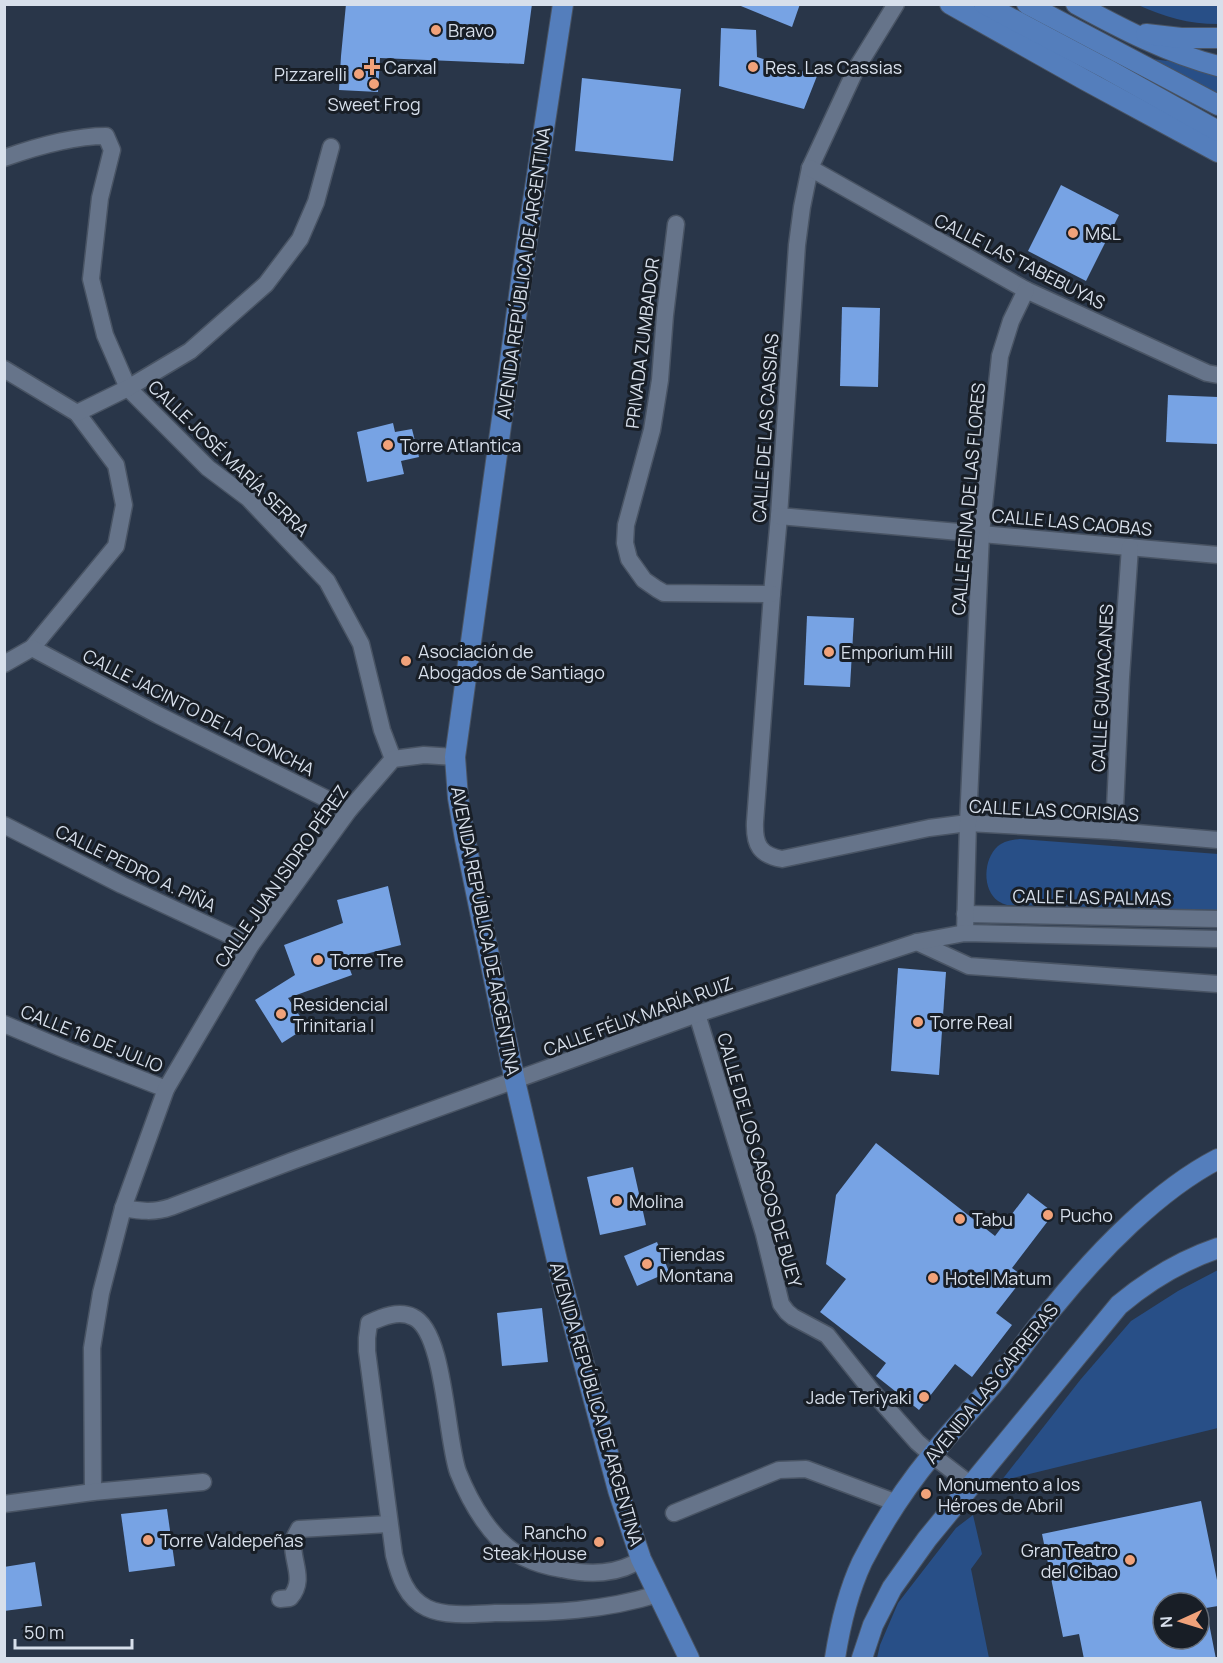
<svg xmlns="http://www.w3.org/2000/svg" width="1223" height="1663" viewBox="0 0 1223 1663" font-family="Manrope,sans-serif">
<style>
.green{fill:#284f87}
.building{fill:#77a3e4;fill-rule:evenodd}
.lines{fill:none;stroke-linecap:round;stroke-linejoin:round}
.minor-casing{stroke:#495464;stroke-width:19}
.major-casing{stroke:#495464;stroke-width:22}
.minor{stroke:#66748a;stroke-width:16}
.major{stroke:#547ebc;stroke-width:20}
.poi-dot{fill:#f0a27a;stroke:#181e26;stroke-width:2}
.labels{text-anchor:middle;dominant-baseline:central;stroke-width:6;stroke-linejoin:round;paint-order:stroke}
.poi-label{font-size:18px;fill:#d7dfeb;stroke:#181e26;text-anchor:start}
.street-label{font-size:18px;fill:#d7dfeb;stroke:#181e26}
</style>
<rect width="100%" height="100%" fill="#293649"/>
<g class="green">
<path d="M1138,5h80v19c-30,0 -53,-7 -80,-19z"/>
<path d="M1152,59l24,3 42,13v21z"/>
<path d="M1020,839l198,15v56l-211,-5c-3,-1 -6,-2 -9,-4 -16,-11 -15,-42 0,-55 6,-5 14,-6 22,-7z"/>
<path d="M1218,1270v158l-217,53 80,-102 50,-58 47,-30z"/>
<path d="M973,1515l9,39 -11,15 18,89h-112l3,-13 18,-42 58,-75z"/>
</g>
<g class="building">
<path d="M346,4h186l-8,60 -144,-6 -2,34 -39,-2 2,-34z"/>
<path d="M736,4h64l-8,23z"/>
<path d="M721,28l35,2 1,27 60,19 -13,33 -85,-23z"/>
<path d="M582,78l99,11 -8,72 -98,-10z"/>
<path d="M1061,185l58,30 -33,66 -58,-30z"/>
<path d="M842,307l38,1 -2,79 -38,-1z"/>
<path d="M1168,395l50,2v47l-52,-2z"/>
<path d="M393,423l2,9 17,-3 7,28 -18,4 3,13 -37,8 -10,-50z"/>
<path d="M807,616l47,2 -4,69 -46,-2z"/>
<path d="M388,886l13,59 -55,14 6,16 -64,23 19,29 -25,16 -27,-43 40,-25 -11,-30 59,-22 -6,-23z"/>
<path d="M898,968l48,4 -7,103 -48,-4z"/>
<path d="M876,1143l119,93 33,-43 26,20 -42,55 12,9 -28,36 16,12 -40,52 -17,-13 -36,46 -43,-34 10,-13 -66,-51 26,-33 -20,-15 10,-69z"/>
<path d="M633,1167l13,58 -46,10 -13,-58z"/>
<path d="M657,1242l12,30 -32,14 -13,-30z"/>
<path d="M542,1308l6,54 -46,4 -5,-53z"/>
<path d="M1201,1501l17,84v21l-12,2 10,51h-132l-5,-25 -16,3 -21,-103zM1163,1603h36v36h-36z"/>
<path d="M167,1509l8,57 -46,6 -8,-58z"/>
<path d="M35,1562l7,44 -38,5v-44z"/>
</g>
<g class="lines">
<defs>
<g id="minor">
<path d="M896,4l-40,65 -46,99 -8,39 -5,38 -18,271 -7,78 -17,228c-1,23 5,33 27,37l147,-31 39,-5 146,8 104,9"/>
<path d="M4,158c31,-11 69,-22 102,-22l6,14 -12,48 -9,81 14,56 23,53 80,80 40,30 79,83 34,63 21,86 11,29"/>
<path d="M810,168l216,122 181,83 11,2"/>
<path d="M676,224l-11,91 -5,65 -8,50 -26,95 -1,18 4,16 15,21 13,9 7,4 108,1"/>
<path d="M4,369l73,44 39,52 8,40 -8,41 -84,102 -28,16"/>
<path d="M77,413l51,-25 62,-37 76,-67 34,-45 16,-37 15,-55"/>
<path d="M779,516l439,39"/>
<path d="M32,648l126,67 191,95"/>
<path d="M4,825l118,60 129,60"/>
<path d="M1114,831l7,-154 9,-130"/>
<path d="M965,914l253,5"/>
<path d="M965,933l3,-110 13,-289 19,-178 11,-35 15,-31"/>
<path d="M917,942l52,24 249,18"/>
<path d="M697,1014l67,220 17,70 6,8 6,5 34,18 44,55 46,52 15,13 39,30"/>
<path d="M4,1024l62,26 100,39"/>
<path d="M123,1208c17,3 31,5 48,-1l121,-46 405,-147 220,-72 48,-9 253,6"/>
<path d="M93,1492l-1,-144 9,-55 22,-85 43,-119 85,-144 98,-135 44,-51 31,-4 31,2"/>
<path d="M4,1504l89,-12 110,-10"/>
<path d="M674,1513l105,-43 27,-1 91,34"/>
<path d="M641,1559c-22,16 -53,16 -79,10 -13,-2 -27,-6 -39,-12 -31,-15 -53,-55 -65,-85 -12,-33 -13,-141 -45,-155 -14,-7 -31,0 -44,6l-2,15v13l27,204c5,20 12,43 33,53 19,9 47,6 68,5 57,0 108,-2 163,-19"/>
<path d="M280,1599l10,-1c16,-18 2,-35 3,-56 1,-5 4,-9 6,-13l90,-5"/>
</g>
<g id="major">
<path d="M563,4l-40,263 -68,490 3,41 7,41 50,242 48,205 55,204 23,69 48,99"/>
<path d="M950,4l135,76 133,72"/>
<path d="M984,4l123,65 111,62"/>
<path d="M1027,4l191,101"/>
<path d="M1076,4c46,25 92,49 142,62"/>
<path d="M1146,34l35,4h37"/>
<path d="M835,1658c5,-32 13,-66 27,-96 19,-37 43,-74 70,-107 21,-27 46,-52 68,-79 19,-24 36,-49 56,-72 43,-53 102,-114 162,-145"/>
<path d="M862,1658l11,-33 19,-37 35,-49 192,-234c31,-26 61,-44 99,-57"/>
</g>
</defs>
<use href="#minor" class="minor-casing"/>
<use href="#major" class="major-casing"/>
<use href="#minor" class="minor"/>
<use href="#major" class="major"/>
</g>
<g class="poi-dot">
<circle cx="436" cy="30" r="6"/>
<path d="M369 58h6v6h6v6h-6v6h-6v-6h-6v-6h6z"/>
<circle cx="753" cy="67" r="6"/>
<circle cx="359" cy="74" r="6"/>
<circle cx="374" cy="84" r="6"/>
<circle cx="1073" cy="233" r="6"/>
<circle cx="388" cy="445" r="6"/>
<circle cx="829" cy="652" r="6"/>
<circle cx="406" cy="661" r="6"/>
<circle cx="318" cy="960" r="6"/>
<circle cx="281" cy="1014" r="6"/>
<circle cx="918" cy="1022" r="6"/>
<circle cx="617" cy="1201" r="6"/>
<circle cx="1048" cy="1215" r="6"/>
<circle cx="960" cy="1219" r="6"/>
<circle cx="647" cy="1264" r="6"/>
<circle cx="933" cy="1278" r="6"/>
<circle cx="924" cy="1397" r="6"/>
<circle cx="926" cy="1494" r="6"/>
<circle cx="148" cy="1540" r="6"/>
<circle cx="599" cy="1542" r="6"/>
<circle cx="1130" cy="1560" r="6"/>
</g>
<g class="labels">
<g class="poi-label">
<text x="448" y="30">Bravo</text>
<text x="384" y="67">Carxal</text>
<text x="765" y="67">Res. Las Cassias</text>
<text x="347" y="74" text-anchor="end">Pizzarelli</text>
<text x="374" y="104" text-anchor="middle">Sweet Frog</text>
<text x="1085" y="233">M&amp;L</text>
<text x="400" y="445">Torre Atlantica</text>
<text x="418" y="651">Asociación de<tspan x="418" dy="21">Abogados de Santiago</tspan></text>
<text x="841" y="652">Emporium Hill</text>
<text x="330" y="960">Torre Tre</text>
<text x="293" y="1004">Residencial<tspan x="293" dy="21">Trinitaria I</tspan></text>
<text x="930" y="1022">Torre Real</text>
<text x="629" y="1201">Molina</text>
<text x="1060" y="1215">Pucho</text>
<text x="972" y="1219">Tabu</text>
<text x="659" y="1254">Tiendas<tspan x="659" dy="21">Montana</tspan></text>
<text x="945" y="1278">Hotel Matum</text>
<text x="912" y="1397" text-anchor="end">Jade Teriyaki</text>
<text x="938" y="1484">Monumento a los<tspan x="938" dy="21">Héroes de Abril</tspan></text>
<text x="587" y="1532" text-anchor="end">Rancho<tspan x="587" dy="21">Steak House</tspan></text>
<text x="160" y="1540">Torre Valdepeñas</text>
<text x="1118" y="1550" text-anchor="end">Gran Teatro<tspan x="1118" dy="21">del Cibao</tspan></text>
</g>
<g class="street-label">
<text transform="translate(1020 261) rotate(27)">CALLE LAS TABEBUYAS</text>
<text transform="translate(523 273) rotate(-82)">AVENIDA REPÚBLICA DE ARGENTINA</text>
<text transform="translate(642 343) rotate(-83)">PRIVADA ZUMBADOR</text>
<text transform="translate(765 428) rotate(-86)">CALLE DE LAS CASSIAS</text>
<text transform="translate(229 458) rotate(44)">CALLE JOSÉ MARÍA SERRA</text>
<text transform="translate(968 499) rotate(-85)">CALLE REINA DE LAS FLORES</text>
<text transform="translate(1072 522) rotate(5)">CALLE LAS CAOBAS</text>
<text transform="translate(1102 688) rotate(-87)">CALLE GUAYACANES</text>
<text transform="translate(199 712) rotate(27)">CALLE JACINTO DE LA CONCHA</text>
<text transform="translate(1054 810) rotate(3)">CALLE LAS CORISIAS</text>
<text transform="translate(136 868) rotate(26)">CALLE PEDRO A. PIÑA</text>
<text transform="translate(281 876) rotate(-55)">CALLE JUAN ISIDRO PÉREZ</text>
<text transform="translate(1092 897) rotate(1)">CALLE LAS PALMAS</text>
<text transform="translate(486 931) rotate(79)">AVENIDA REPÚBLICA DE ARGENTINA</text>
<text transform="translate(638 1016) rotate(-20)">CALLE FÉLIX MARÍA RUIZ</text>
<text transform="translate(92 1038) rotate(22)">CALLE 16 DE JULIO</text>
<text transform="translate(760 1160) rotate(74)">CALLE DE LOS CASCOS DE BUEY</text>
<text transform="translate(991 1383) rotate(-51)">AVENIDA LAS CARRERAS</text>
<text transform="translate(597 1404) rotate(74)">AVENIDA REPÚBLICA DE ARGENTINA</text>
</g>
</g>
<rect width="1223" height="1663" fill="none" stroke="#d7dfeb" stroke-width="12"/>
<g transform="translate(1181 1621) rotate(266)"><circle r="28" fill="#181e26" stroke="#646b75" stroke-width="1.5"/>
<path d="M0-4.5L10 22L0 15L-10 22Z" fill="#f0a27a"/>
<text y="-9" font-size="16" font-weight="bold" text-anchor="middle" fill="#d7dfeb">N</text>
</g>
<path d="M15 1639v9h117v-9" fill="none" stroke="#d7dfeb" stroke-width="3"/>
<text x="24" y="1639" font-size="18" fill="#d7dfeb" stroke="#181e26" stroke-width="4.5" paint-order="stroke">50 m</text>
</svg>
